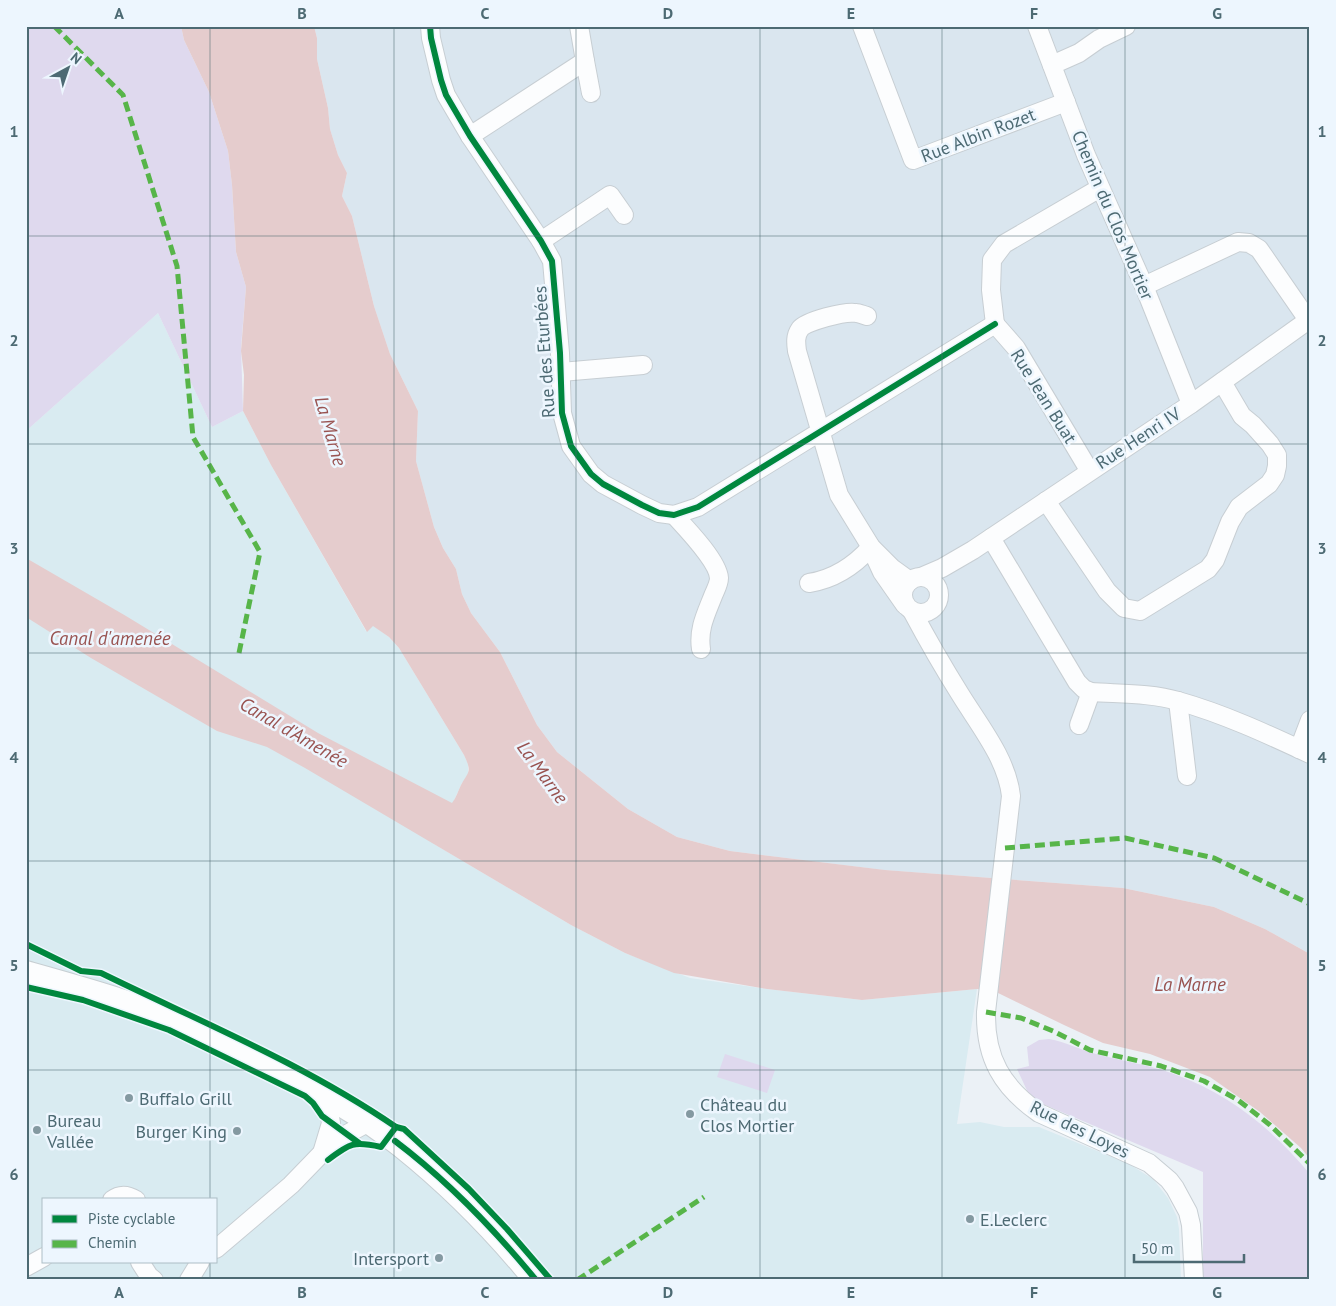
<svg xmlns="http://www.w3.org/2000/svg" width="1336" height="1306" viewBox="0 0 1336 1306" font-family="'PT Sans',sans-serif">
<style>
.residential{fill:#dae6ef}
.commercial{fill:#d9ebf1;fill-rule:evenodd}
.green{fill:#dfd9ee}
.water{fill:#e5cccd}
.lines{fill:none;stroke-linecap:round;stroke-linejoin:round}
.street-casing{stroke:#c7ced3;stroke-width:20}
.secondary-casing{stroke:#c6ced2;stroke-width:26}
.street{stroke:#fcfdfe;stroke-width:18}
.secondary{stroke:#fcfdfe;stroke-width:24}
.quiet{stroke:#57b549;stroke-width:5;stroke-dasharray:10 5;stroke-linecap:butt}
.cycleway-casing{stroke:#edf6fe;stroke-width:9}
.cycleway{stroke:#00873e;stroke-width:6}
.grid{fill:none;stroke:#4d6a73;stroke-width:1;stroke-opacity:0.55}
.poi-dot{fill:#8499a1;stroke:#edf6fe;stroke-width:2}
.labels{text-anchor:middle;dominant-baseline:central;stroke-width:5;stroke-linejoin:round;paint-order:stroke}
.street-label{font-size:18px;fill:#4d6a73;stroke:#edf6fe}
.poi-label{font-size:18px;fill:#4d6a73;stroke:#edf6fe;text-anchor:start}
.water-label{font-size:19px;font-style:italic;fill:#995351;stroke:#edf6fe}
.neatline{fill:none;stroke:#4d6a73;stroke-width:2}
.grid-label{font-size:16px;text-anchor:middle;font-weight:bold;fill:#4d6a73}
</style>
<rect width="100%" height="100%" fill="#ebf1f6"/>
<path class="residential" d="M314,26h996v928l-45,-25 -51,-22 -91,-19 -239,-18 -154,-19 -53,-14 -49,-28 -71,-57 -20,-27 -37,-73 -29,-39 -9,-19 -6,-25 -13,-21 -9,-21 -18,-66 2,-50 -28,-57 -16,-48 -22,-90 -10,-20 5,-23 -9,-18 -8,-26 -2,-21 -11,-49v-21z"/>
<path class="commercial" d="M158,313l54,114 31,-16 28,54 95,166 7,-6 16,12 10,11 65,107 4,9v12l-6,7 -28,61 137,81 54,28 65,25 77,11 95,11 115,-11 -20,135 23,-2 24,5h35l90,37 24,15 15,19 9,19 2,12 2,51h-1155v-849zM44,1200h172v62h-172z"/>
<g class="green">
<path d="M26,26h155l3,14 25,52 19,59 4,34 4,67 10,35 -5,60 2,64 -31,16 -54,-114 -132,118z"/>
<path d="M1049,1039c17,3 32,11 47,15 26,7 53,11 78,20 56,20 98,55 136,100v106h-107v-108l-172,-73 -14,-30 12,-3 -2,-19 12,-7z"/>
<path d="M725,1054l50,16 -8,23 -50,-16z"/>
</g>
<path class="water" d="M181,26h133l3,12v21l11,49 2,21 8,26 9,18 -5,23 10,20 22,90 16,48 28,57 -2,50 18,66 9,21 13,21 6,25 9,19 29,39 37,73 20,27 71,57 49,28 53,14 155,19 238,18 91,19 51,22 45,25v205l-9,-11 -41,-36 -50,-35 -60,-23 -47,-11 -39,-18 -70,-34 -17,-2 -115,11 -95,-11 -93,-16 -49,-20 -54,-28 -266,-157 -38,-21 -50,-16 -126,-73 -65,-41v-59l100,58 192,117 134,70c4,-5 6,-12 9,-18 8,-14 11,-13 3,-30l-65,-107 -10,-11 -16,-11 -6,6 -96,-167 -28,-54 1,-36 -3,-24 5,-64 -10,-35 -4,-67 -4,-34 -19,-59 -25,-52z"/>
<g class="lines">
<defs>
<g id="street">
<path d="M430,26l1,12 10,42 5,15 24,41 71,105 11,20 8,92 2,60 9,33 20,28 12,10 39,21 17,8 15,2 24,-8 297,-183"/>
<path d="M862,26l51,134 153,-58"/>
<path d="M1037,26l49,129 58,131 47,118"/>
<path d="M585,61l6,32"/>
<path d="M1052,65l27,-12 20,-14 27,-13"/>
<path d="M470,136l115,-75 -6,-35"/>
<path d="M541,241l69,-46 14,20"/>
<path d="M1144,286l94,-44 11,1 10,6 49,71"/>
<path d="M867,316c-4,-1 -8,-3 -11,-3 -11,-2 -50,8 -56,16 -5,7 -4,14 -3,22l42,144 32,52 21,21 18,13"/>
<path d="M995,324l-4,-34 1,-30 12,-16 96,-56"/>
<path d="M995,324l21,24 73,122"/>
<path d="M561,372l82,-7"/>
<path d="M1046,501l61,90 17,17 16,3 68,-42 7,-9 15,-38 9,-15 30,-23 6,-9 2,-9v-11l-7,-11 -17,-19 -11,-9 -20,-34"/>
<path d="M674,515c11,12 44,46 45,63 0,6 -4,13 -6,18 -7,18 -15,33 -12,53"/>
<path d="M991,538l86,144 7,7 7,3c29,2 60,1 87,9 46,13 89,33 132,53"/>
<path d="M876,559l6,13 23,33"/>
<path d="M921,577l21,-9 31,-18 218,-146 119,-85"/>
<circle cx="921" cy="595" r="18"/>
<path d="M809,583c26,-4 45,-17 62,-36"/>
<path d="M912,611c15,28 31,56 48,83 19,31 47,65 51,102l-25,216c-1,46 16,75 53,101l110,50 20,17 6,8 13,24 3,13 3,55"/>
<path d="M1178,701l9,75"/>
<path d="M1079,725l12,-33"/>
<path d="M1299,749l11,-29"/>
<path d="M322,1153l9,-30 -5,-28"/>
<path d="M112,1200c8,-6 16,-5 24,0"/>
<path d="M216,1249l75,-64 31,-32 25,-19 22,-12"/>
<path d="M140,1262l9,14 5,4"/>
<path d="M26,1267l18,-10"/>
<path d="M189,1280l11,-18"/>
</g>
<path id="secondary" d="M26,973c57,16 115,32 169,56 29,13 57,28 85,42 43,22 85,45 122,75 50,40 94,85 134,134"/>
</defs>
<use href="#street" class="street-casing"/>
<use href="#secondary" class="secondary-casing"/>
<use href="#street" class="street"/>
<use href="#secondary" class="secondary"/>
<g class="quiet">
<path d="M54,26l69,69 54,171 16,171 67,115 -21,101"/>
<path d="M1005,848l120,-10 89,20 96,46"/>
<path d="M986,1012l35,6 32,13 37,19 71,16 43,15 34,19 32,25 40,39"/>
<path d="M577,1280l127,-83"/>
</g>
<defs>
<g id="cycleway">
<path d="M430,26l1,12 10,42 5,15 24,41 71,105 11,20 8,92 2,60 9,33 20,28 12,10 39,21 17,8 15,2 24,-8 297,-183"/>
<path d="M26,944l55,27 20,2c100,49 203,91 295,154l8,2 65,60 38,40 44,51"/>
<path d="M26,987l57,13 86,30 136,66 8,7 9,13 37,27"/>
<path d="M395,1141c53,40 99,88 141,139"/>
<path d="M328,1160c22,-17 26,-19 53,-13l15,-20"/>
</g>
</defs>
<use href="#cycleway" class="cycleway-casing"/>
<use href="#cycleway" class="cycleway"/>
</g>
<path class="grid" d="M210,26v1174M394,26v1254M576,26v1254M760,26v1254M942,26v1254M1125,26v1254M26,236h1284M26,444h1284M26,653h1284M26,861h1284M26,1070h1284M210,1262v18"/>
<g class="poi-dot">
<circle cx="129" cy="1098" r="5"/>
<circle cx="690" cy="1114" r="5"/>
<circle cx="37" cy="1130" r="5"/>
<circle cx="237" cy="1131" r="5"/>
<circle cx="970" cy="1219" r="5"/>
<circle cx="439" cy="1258" r="5"/>
</g>
<g class="labels">
<g class="street-label">
<text transform="translate(978 135) rotate(-21)">Rue Albin Rozet</text>
<text transform="translate(1113 215) rotate(67)">Chemin du Clos Mortier</text>
<text transform="translate(544 352) rotate(-94)">Rue des Eturbées</text>
<text transform="translate(1044 396) rotate(58)">Rue Jean Buat</text>
<text transform="translate(1138 438) rotate(-33)">Rue Henri IV</text>
<text transform="translate(1080 1129) rotate(26)">Rue des Loyes</text>
</g>
<g class="poi-label">
<text x="139" y="1098">Buffalo Grill</text>
<text x="700" y="1104">Château du<tspan x="700" dy="21">Clos Mortier</tspan></text>
<text x="47" y="1120">Bureau<tspan x="47" dy="21">Vallée</tspan></text>
<text x="227" y="1131" text-anchor="end">Burger King</text>
<text x="980" y="1219">E.Leclerc</text>
<text x="429" y="1258" text-anchor="end">Intersport</text>
</g>
<g class="water-label">
<text transform="translate(331 431) rotate(74)">La Marne</text>
<text x="110" y="638">Canal d'amenée</text>
<text transform="translate(294 732) rotate(30)">Canal d'Amenée</text>
<text transform="translate(543 772) rotate(54)">La Marne</text>
<text x="1190" y="984">La Marne</text>
</g>
</g>
<rect width="1336" height="1306" fill="none" stroke="#edf6fe" stroke-width="55"/>
<rect x="42" y="1198" width="175" height="65" fill="#edf6fe" stroke="#adbec6"/>
<rect x="52" y="1215" width="25" height="8" fill="#00873e" stroke="#adbec6"/>
<text x="88" y="1224" font-size="15" fill="#4d6a73">Piste cyclable</text>
<rect x="52" y="1240" width="25" height="8" fill="#57b549" stroke="#adbec6"/>
<text x="88" y="1248" font-size="15" fill="#4d6a73">Chemin</text>
<g transform="translate(68 68) rotate(40)" stroke="#edf6fe" stroke-width="4" paint-order="stroke">
<path d="M0-4L9 19L0 12L-9 19Z" fill="#4d6a73"/>
<text y="-8" font-size="14" font-weight="bold" text-anchor="middle" fill="#4d6a73">N</text>
</g>
<path d="M1134 1254v8h110v-8" fill="none" stroke="#4d6a73" stroke-width="2.5"/>
<text x="1141" y="1254" font-size="15" fill="#4d6a73" stroke="#edf6fe" stroke-width="4" paint-order="stroke">50 m</text>
<rect x="28" y="28" width="1280" height="1250" class="neatline"/>
<g class="grid-label">
<text x="119" y="19">A</text>
<text x="302" y="19">B</text>
<text x="485" y="19">C</text>
<text x="668" y="19">D</text>
<text x="851" y="19">E</text>
<text x="1034" y="19">F</text>
<text x="1217" y="19">G</text>
<text x="14" y="137">1</text>
<text x="1322" y="137">1</text>
<text x="14" y="346">2</text>
<text x="1322" y="346">2</text>
<text x="14" y="554">3</text>
<text x="1322" y="554">3</text>
<text x="14" y="763">4</text>
<text x="1322" y="763">4</text>
<text x="14" y="971">5</text>
<text x="1322" y="971">5</text>
<text x="14" y="1180">6</text>
<text x="1322" y="1180">6</text>
<text x="119" y="1298">A</text>
<text x="302" y="1298">B</text>
<text x="485" y="1298">C</text>
<text x="668" y="1298">D</text>
<text x="851" y="1298">E</text>
<text x="1034" y="1298">F</text>
<text x="1217" y="1298">G</text>
</g>
</svg>
